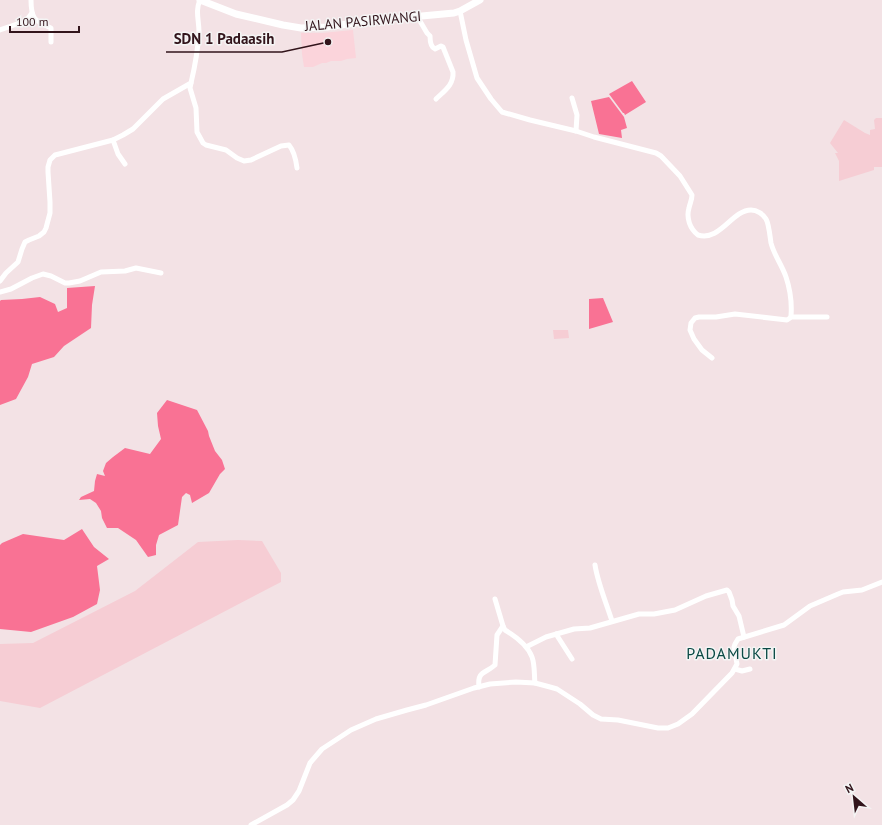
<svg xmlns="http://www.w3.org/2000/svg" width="882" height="825" viewBox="0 0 882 825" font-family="'PT Sans',sans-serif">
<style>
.built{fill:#fbd4db}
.green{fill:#f6cdd4}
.forest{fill:#f97294}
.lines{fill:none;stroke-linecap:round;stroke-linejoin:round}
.street{stroke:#fff;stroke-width:5}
.secondary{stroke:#fff;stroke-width:7}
.labels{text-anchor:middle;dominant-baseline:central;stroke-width:3;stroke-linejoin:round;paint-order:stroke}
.street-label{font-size:14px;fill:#32141b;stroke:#f4f4f4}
.quarter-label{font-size:16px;letter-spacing:1px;fill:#0b4a45;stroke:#f4f4f4}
.leader{fill:none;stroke:#32141b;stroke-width:1.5}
.callout-dot{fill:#32141b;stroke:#f4f4f4;stroke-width:1.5}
.callout-label{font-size:15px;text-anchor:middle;font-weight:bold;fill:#32141b;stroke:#f4f4f4;stroke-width:3;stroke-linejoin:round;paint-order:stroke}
</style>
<rect width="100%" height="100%" fill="#f3e2e5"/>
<path class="built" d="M353,30l3,28 -9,1 -6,2h-10l-5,2h-4l-9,4h-9l-2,-13 -1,-21h21z"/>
<g class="green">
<path d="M876,118h6v49h-8v3l-35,11v-20l-4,-8h3l-8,-10 14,-23 21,13 5,2v-5l5,-1 -1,-9z"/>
<path d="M553,330h15l1,8 -15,1z"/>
<path d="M238,540l24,1 19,32v9l-241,126 -40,-7v-57l33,-1 102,-52 63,-49z"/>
</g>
<g class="forest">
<path d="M632,81l14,21 -21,13 -1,-2h-1l-14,-19z"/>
<path d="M609,97l15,20 3,11 -6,2 1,8 -23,-4 -8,-33z"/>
<path d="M95,286l-3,19 -1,23 -27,18 -10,11 -22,7 -4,13 -12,22 -16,6v-104l1,-1 21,-1 18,-2 15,7 3,8 9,-4v-20z"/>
<path d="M603,298l10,24 -24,7v-30z"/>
<path d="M167,400l30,10 11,21 1,5 6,15 7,9 3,9 -5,5 -11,19 -17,10 -2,-8 -4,-2 -4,4 -4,28 -19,10 -3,10v10l-8,2 -12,-17 -18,-12h-11l-5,-10 -1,-7 -5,-8 -6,-4 -11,1 2,-3 13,-6 1,-10 2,-7 8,2 -2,-5 3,-8 7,-6 12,-9 25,6 11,-15 -3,-13 -1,-13z"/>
<path d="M82,529l12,18 15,12 -12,7 3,24 -3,14 -24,13 -42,15 -31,-3v-84l2,-2 21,-9 41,6z"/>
</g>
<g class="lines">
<g class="street">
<path d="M31,0c0,18 3,21 20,28v14"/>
<path d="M460,11l6,29 11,38 14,21 11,13 28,8 46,11 18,6 62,16 5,3 19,20 12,19c0,5 -2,8 -3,13 -3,10 1,21 9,27 22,7 34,-25 53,-25 6,0 12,4 15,9 3,5 4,18 5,24 3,12 11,22 15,34 4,12 6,26 5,39l-1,2 -3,2 -52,-6 -19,3h-17l-4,1 -4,5 -1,7 4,9 8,11 10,8"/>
<path d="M417,16l10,17 3,3c0,4 0,11 5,13l6,-3 2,1 10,25c1,13 -9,19 -17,27"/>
<path d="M0,30l17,-6h4l4,-2 7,-9"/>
<path d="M191,83l-1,5 6,20 1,24 6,11 3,2 20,5 11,8 7,3 7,-1 30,-14 8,-1c5,6 7,15 8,23"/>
<path d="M572,98l5,17 -1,16"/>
<path d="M113,140l5,14 7,10"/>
<path d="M0,281l6,-8 12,-11 4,-13 3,-7 4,-2 10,-4 5,-4 2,-4 4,-15v-11l-2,-30v-5l2,-7 5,-5 4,-1 54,-14 10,-5 10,-6 30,-30 28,-16c4,-17 7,-34 8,-51 0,-12 -4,-21 1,-32"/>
<path d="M0,292l11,-3 21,-11 11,-4 8,2 14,7h4l11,-2 21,-9 24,-1 11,-3 25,5"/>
<path d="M791,317h36"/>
<path d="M595,565c3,19 11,37 17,56"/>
<path d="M495,599l8,27 2,4c10,6 23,16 27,27 3,8 2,18 3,26"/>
<path d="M556,634l16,25"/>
<path d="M526,647l20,-10 28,-8 16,-1 49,-14h15l21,-4 31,-14 21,-6 2,2 3,8 1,6 6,10 5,21"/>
<path d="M735,669l7,2 8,-2"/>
<path d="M479,687c-2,-16 6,-13 16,-22l2,-30 6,-9"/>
<path d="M251,825l36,-20 6,-5 6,-9 11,-28 12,-14 29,-19 25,-11 31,-9 19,-5 48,-17 16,-4 26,-2 19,1 15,4 7,2 23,15 13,11 8,4 17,1 40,8h10l10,-4 14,-10 40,-41 5,-9 -3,-17 1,-3 3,-5 46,-14 26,-19 28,-12 5,-2 19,-2 20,-8"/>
</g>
<path class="secondary" d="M200,0l36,14 47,11 18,3 26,-1 41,-6 86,-8 6,-2 20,-11"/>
</g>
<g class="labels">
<g class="street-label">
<text transform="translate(363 21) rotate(-5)">JALAN PASIRWANGI</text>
</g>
<g class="quarter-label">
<text x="732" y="653">PADAMUKTI</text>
</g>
</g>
<path class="leader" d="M328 42L282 52H166"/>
<circle class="callout-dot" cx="328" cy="42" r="4"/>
<g class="callout-label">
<text x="224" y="44">SDN 1 Padaasih</text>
</g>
<g transform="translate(854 797) rotate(332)" stroke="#f4f4f4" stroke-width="3" paint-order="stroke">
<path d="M0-3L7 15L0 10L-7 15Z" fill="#32141b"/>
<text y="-6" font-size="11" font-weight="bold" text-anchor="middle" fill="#32141b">N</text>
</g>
<path d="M10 26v6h69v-6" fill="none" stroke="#32141b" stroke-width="2"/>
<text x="16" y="26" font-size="12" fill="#32141b" stroke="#f4f4f4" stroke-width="3" paint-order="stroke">100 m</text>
</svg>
